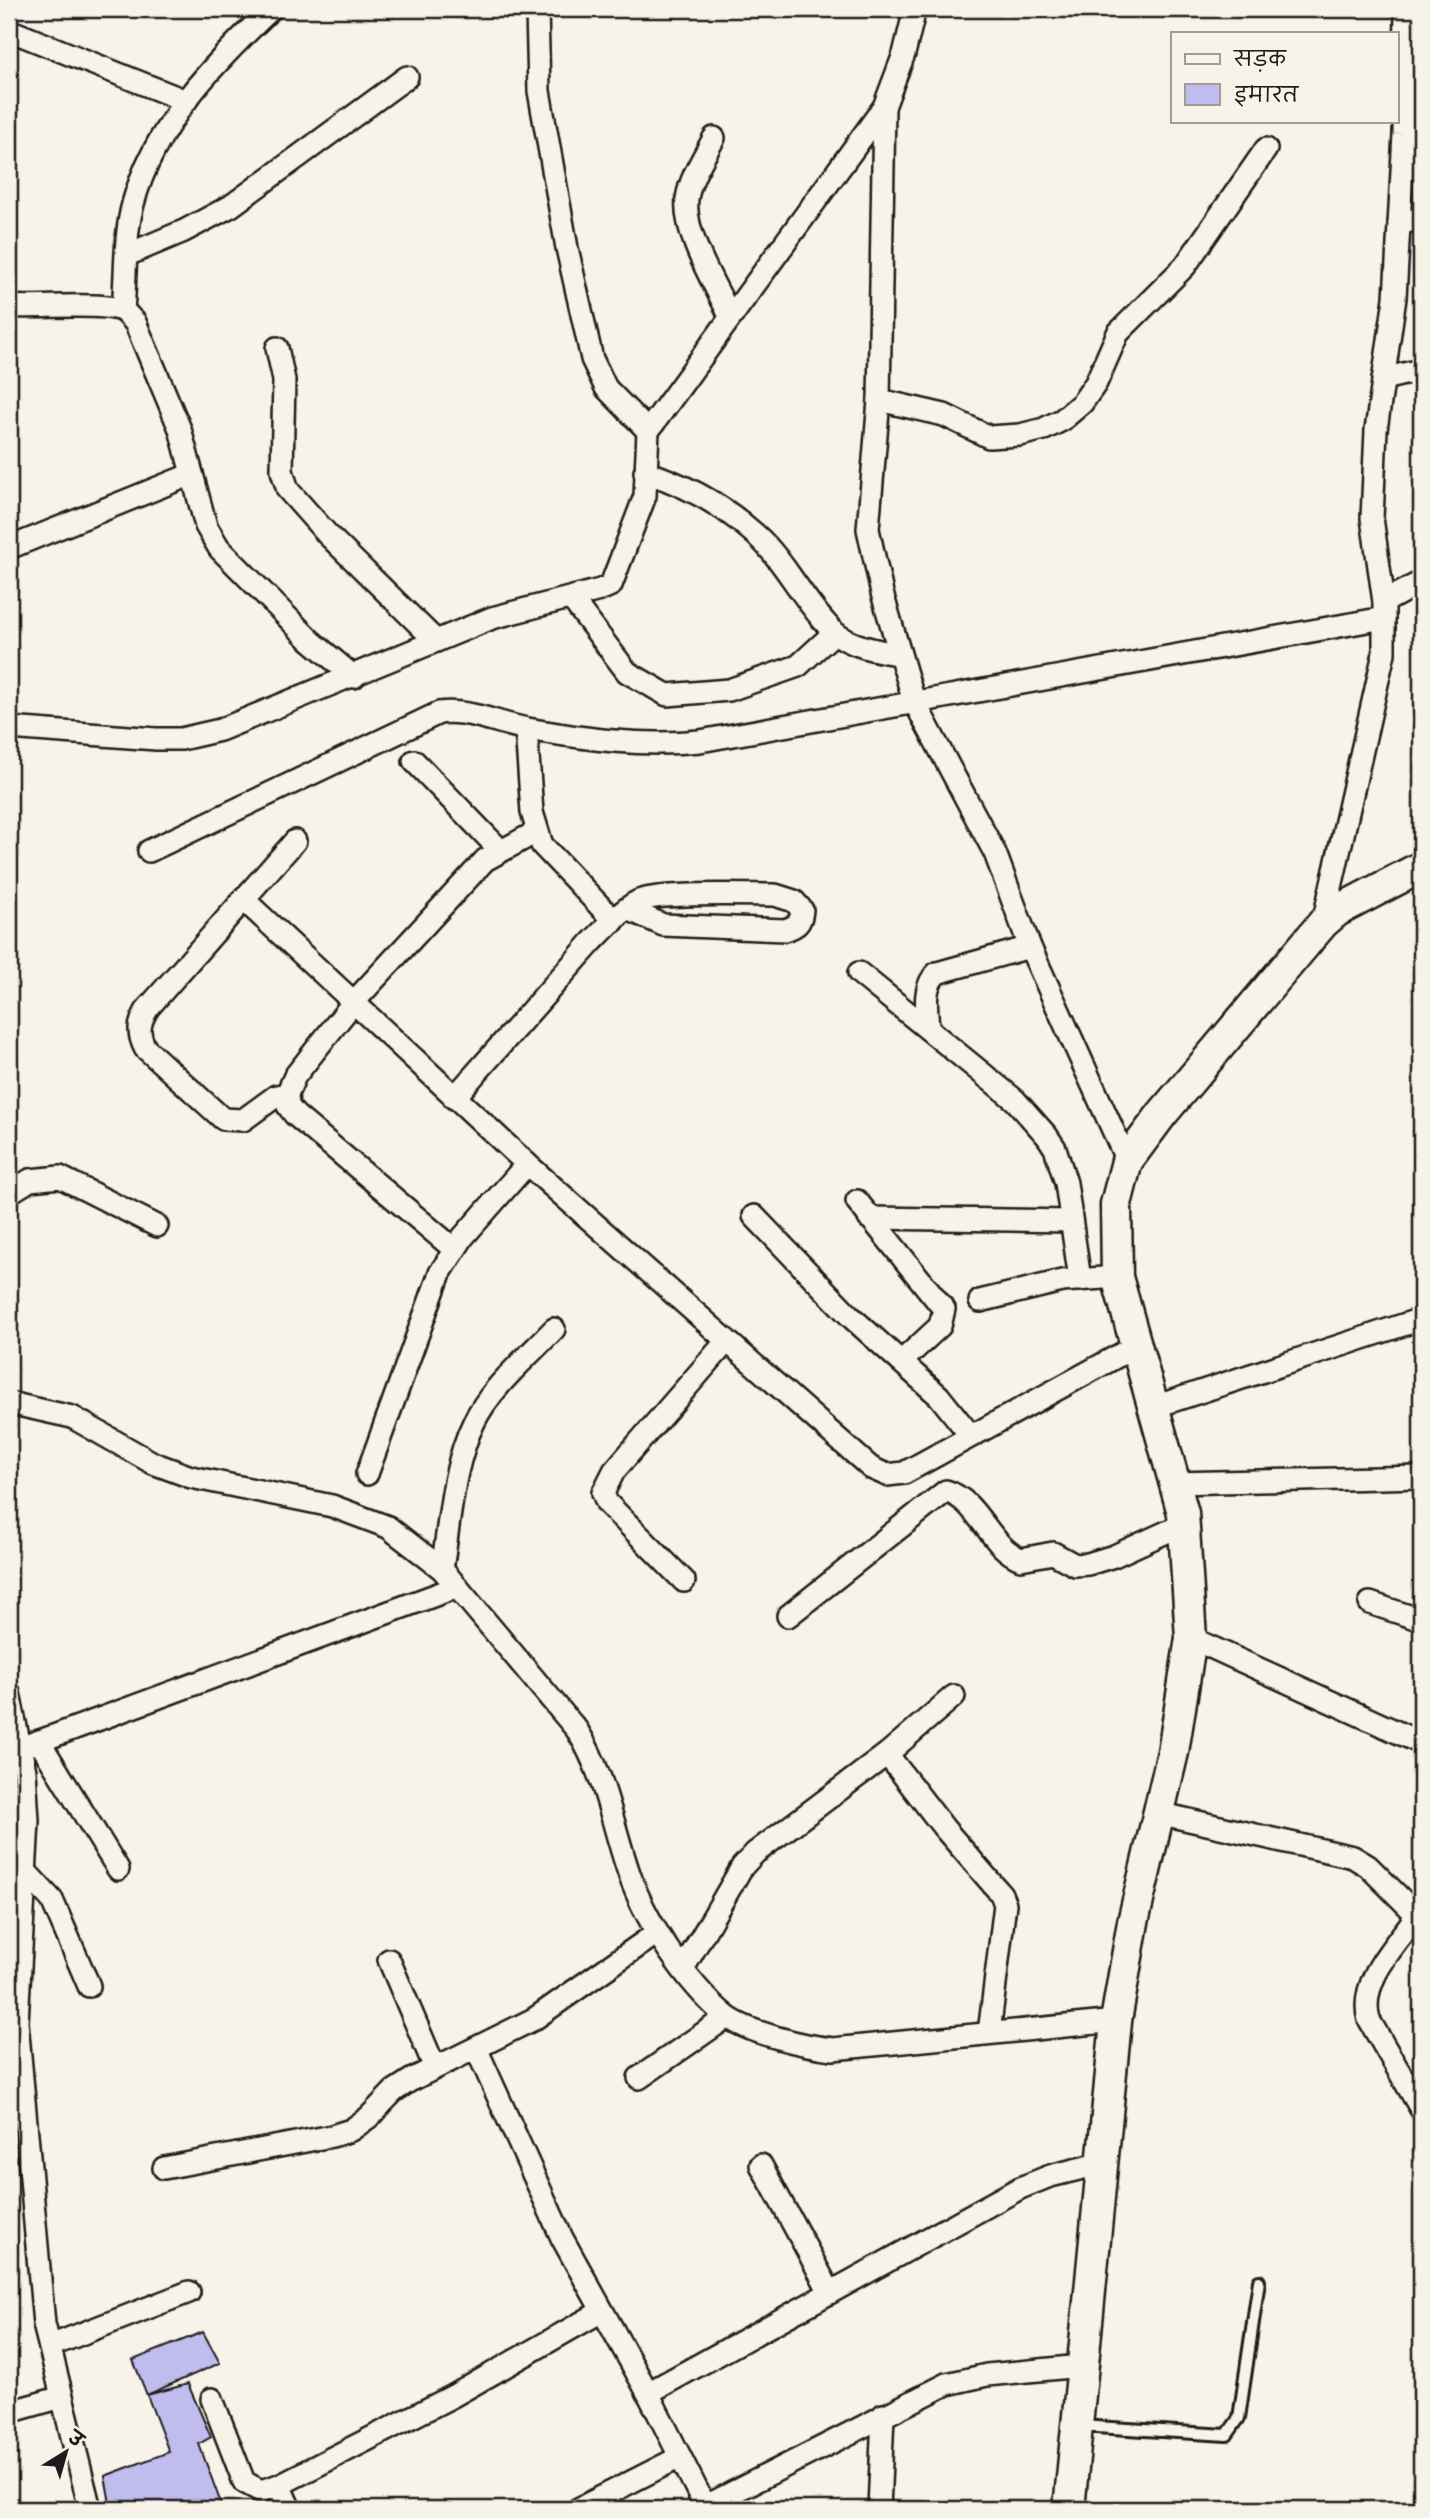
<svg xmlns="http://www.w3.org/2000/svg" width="1430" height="2518" viewBox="0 0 1430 2518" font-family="Itim,'Playpen Sans Deva',sans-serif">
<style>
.building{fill:#c1bcee;stroke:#1c1c1c;stroke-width:2}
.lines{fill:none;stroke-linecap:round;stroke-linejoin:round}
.lane-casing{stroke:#1c1c1c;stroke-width:16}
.street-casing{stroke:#1c1c1c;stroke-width:26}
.secondary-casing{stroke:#1c1c1c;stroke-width:35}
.lane{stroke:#f7f3e8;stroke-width:10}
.street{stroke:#f7f3e8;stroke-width:21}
.secondary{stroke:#f7f3e8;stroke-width:30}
</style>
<rect width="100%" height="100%" fill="#f7f3e8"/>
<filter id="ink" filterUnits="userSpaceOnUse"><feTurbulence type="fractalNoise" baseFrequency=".0143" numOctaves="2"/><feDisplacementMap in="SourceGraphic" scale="14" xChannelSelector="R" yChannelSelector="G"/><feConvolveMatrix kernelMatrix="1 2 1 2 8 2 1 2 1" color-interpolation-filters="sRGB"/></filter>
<g filter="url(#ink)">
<g class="building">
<path d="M203,2332l17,31 -73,32 -14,-35z"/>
<path d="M188,2384l23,53 -12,7 24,65h-112l-6,-33 64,-24 -22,-57z"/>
</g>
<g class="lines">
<defs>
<path id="lane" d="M1079,2426l148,9 12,-17 20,-137"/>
<g id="street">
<path d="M537,9l2,82 28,157 25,111 14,29 42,43"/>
<path d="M9,30l177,71"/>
<path d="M884,107l-5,293 -11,129 14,64 32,108 81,152 35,94 97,214"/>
<path d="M714,138c-10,19 -24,40 -27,61 -4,35 28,85 43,117"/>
<path d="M1399,224l22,-6"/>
<path d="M127,255l57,-24 47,-25 176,-129"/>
<path d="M9,306c26,3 96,-5 114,5 4,2 8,8 12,11l45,107 26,97 13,22 91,92 44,37"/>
<path d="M123,311c3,-35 1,-74 10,-107 21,-79 81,-141 138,-195"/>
<path d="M277,348l7,32 -2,91 6,19 39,44 109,107"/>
<path d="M1383,379l38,-9"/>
<path d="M879,400l65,15 45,22 31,-2 24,-6 18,-9 20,-17 14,-20 22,-50 67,-67 81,-117"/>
<path d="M645,472c42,13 78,33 111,63 30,27 48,68 77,96 16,15 45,20 65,23"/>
<path d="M9,548l183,-74"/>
<path d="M571,598l56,74 40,23 62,-5 69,-24 36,-33"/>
<path d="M1384,602l37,-20"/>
<path d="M9,728l147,11h25l39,-9 272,-112 108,-28 11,-5 34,-89 3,-65 236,-324 20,-53 11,-45"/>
<path d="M526,729l6,83 10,33 72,76"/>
<path d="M414,761l86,89"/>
<path d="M149,851l290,-138c31,-4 59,11 89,16 57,10 115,18 172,12l684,-123"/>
<path d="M243,899l284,265 344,304 16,7 17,-2 232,-127"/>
<path d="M1323,923l61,-270v-51l-12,-84 4,-88 19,-132 9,-164 2,-125"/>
<path d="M859,973l156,127 32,36 8,12 11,35 14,97"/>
<path d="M928,1028c-1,-19 -6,-41 9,-55l93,-26"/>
<path d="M287,1094l-11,2 -33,24 -20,-1 -78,-71c-8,-16 -6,-25 3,-40l147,-167"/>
<path d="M454,1098l136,-154c14,-14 31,-34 49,-43 18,-9 110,-6 136,-6l19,6 8,9c-1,13 -5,16 -17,20l-122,-5 -35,-16"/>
<path d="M9,1193l21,-13 30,-3 97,49"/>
<path d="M857,1201l87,108 -4,17 -39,36"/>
<path d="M754,1216l96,100 89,80 32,40"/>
<path d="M869,1218l202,3"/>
<path d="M454,1249l-159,-134 -7,-9 -1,-12 8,-18 57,-72 133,-144 51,-28"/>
<path d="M980,1301l82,-20 55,-4"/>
<path d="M9,1403l63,14 81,46 38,14 141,29 56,21 54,42 135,161c29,46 35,95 53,146 16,46 57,108 96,140 22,17 79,30 107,33l283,-28"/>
<path d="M1154,1407l267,-88"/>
<path d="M367,1474l73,-201 23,-36 64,-73"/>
<path d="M1175,1483l246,-6"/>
<path d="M442,1569c8,-48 10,-102 32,-147 17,-35 54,-65 80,-93"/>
<path d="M684,1581l-77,-78 -4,-10 11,-22 112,-129"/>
<path d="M1370,1603l51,17"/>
<path d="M788,1616l158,-125c33,10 43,56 75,68l32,-6 22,12 13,-1 26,-8 70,-32"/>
<path d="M1191,1638l230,105"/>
<path d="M9,1693l16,78 3,50 -11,201 27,302 46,185"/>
<path d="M39,1741l79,128"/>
<path d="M21,1748l436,-161"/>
<path d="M887,1754l57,74 57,66 4,10 -16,129"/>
<path d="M1158,1813l195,44 15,9 53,53"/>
<path d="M25,1871l27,29 37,86"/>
<path d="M1417,1915c-21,30 -59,66 -48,105l52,89"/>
<path d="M389,1960l46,108"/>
<path d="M683,1969l59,-102 13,-14 132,-99 67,-58"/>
<path d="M476,2048l86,190 86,155 57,113"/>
<path d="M639,2078l88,-61"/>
<path d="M761,2165l69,127"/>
<path d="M164,2168l168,-32 19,-6 18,-13 25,-26 17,-11 123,-61 123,-86"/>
<path d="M50,2346l139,-54"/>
<path d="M648,2393l372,-205 30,-12 53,-13"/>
<path d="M212,2399l32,83 17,9 18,-6"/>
<path d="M9,2412l53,-15"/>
<path d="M290,2509l-11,-24 174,-89 149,-85"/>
<path d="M578,2509l102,-52"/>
<path d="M700,2509l247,-125 40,-9 94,-9"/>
<path d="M879,2509l4,-94"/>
</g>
<path id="secondary" d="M1069,2509l47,-488 17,-99 40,-170 18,-114 -8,-125 -66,-236 -1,-73 11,-43 35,-47 161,-191 14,-12 84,-44"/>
</defs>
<use href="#lane" class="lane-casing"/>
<use href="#street" class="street-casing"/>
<use href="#secondary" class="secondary-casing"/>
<use href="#lane" class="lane"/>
<use href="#street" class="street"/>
<use href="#secondary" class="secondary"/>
</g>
</g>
<rect width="1430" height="2518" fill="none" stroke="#f7f3e8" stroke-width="35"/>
<rect x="18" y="18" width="1395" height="2483" fill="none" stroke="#1c1c1c" stroke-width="2.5" filter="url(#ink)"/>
<rect x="1171" y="32" width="228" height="91" fill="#f7f3e8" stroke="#9f9d96" stroke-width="2"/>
<rect x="1185" y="54" width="35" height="10" fill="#f7f3e8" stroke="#9f9d96" stroke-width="2"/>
<text x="1234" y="66" font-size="21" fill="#1c1c1c">सड़क</text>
<rect x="1185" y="84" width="35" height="21" fill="#c1bcee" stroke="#9f9d96" stroke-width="2"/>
<text x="1234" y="102" font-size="21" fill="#1c1c1c">इमारत</text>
<g transform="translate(66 2452) rotate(37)" stroke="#f7f3e8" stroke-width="5" paint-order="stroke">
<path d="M0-5L12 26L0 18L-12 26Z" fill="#1c1c1c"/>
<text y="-10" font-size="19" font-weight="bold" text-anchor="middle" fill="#1c1c1c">उ</text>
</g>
</svg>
